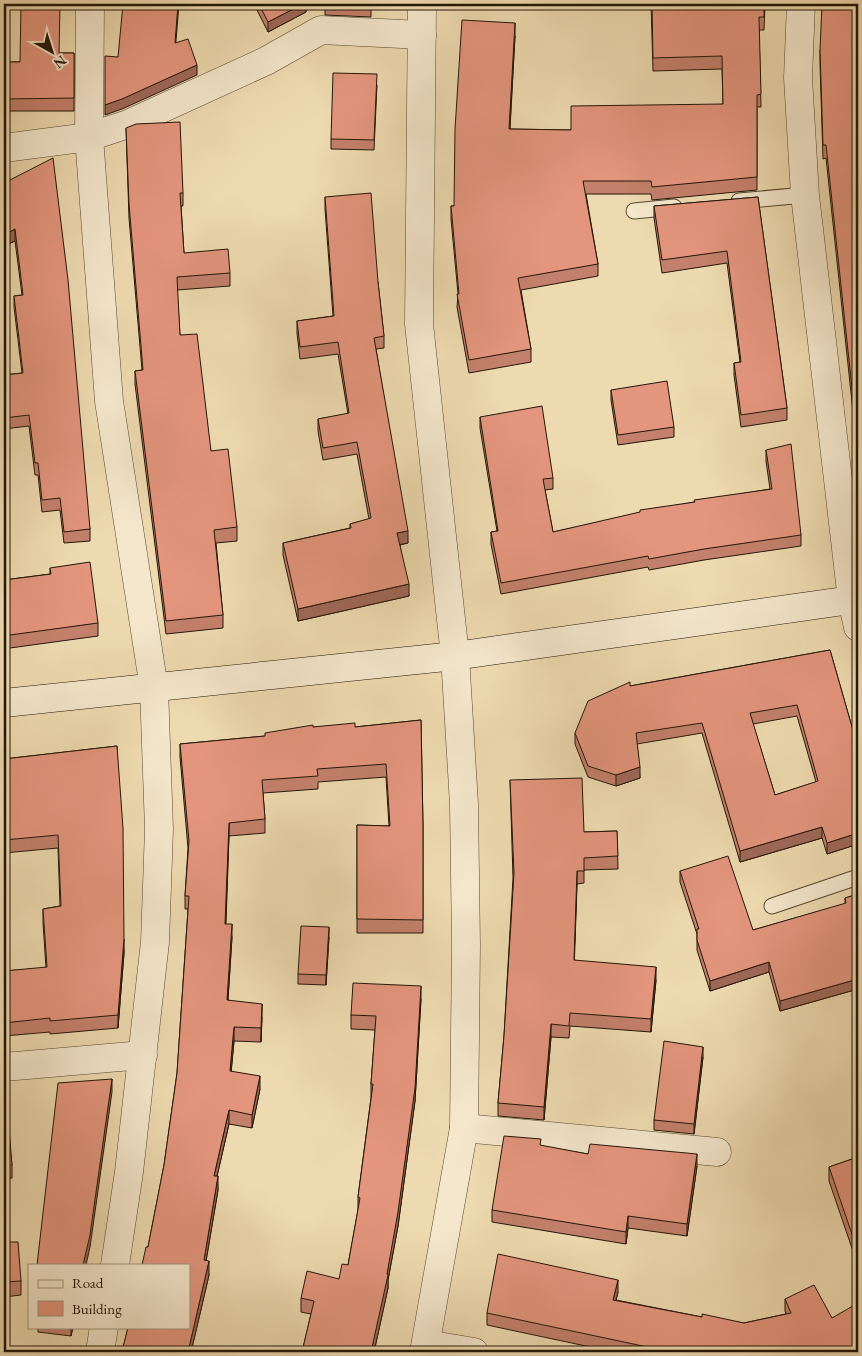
<svg xmlns="http://www.w3.org/2000/svg" width="862" height="1356" viewBox="0 0 862 1356" font-family="'EB Garamond',serif">
<style>
.lines{fill:none;stroke-linecap:round;stroke-linejoin:round}
.lane-casing{stroke:#554730;stroke-width:17}
.street-casing{stroke:#554730;stroke-width:29}
.secondary-casing{stroke:#221606;stroke-width:29}
.lane{stroke:#f4e7cc;stroke-width:15}
.street{stroke:#f4e7cc;stroke-width:28}
.secondary{stroke:#f4e7cc;stroke-width:28}
.wall{fill:#c3806c;stroke:#221606;fill-rule:evenodd}
.shaded-wall{fill:#9f6858;stroke:#221606}
.building{fill:#e3957d;stroke:#221606;fill-rule:evenodd}
</style>
<rect width="100%" height="100%" fill="#eedab0"/>
<filter id="stains"><feTurbulence type="fractalNoise" baseFrequency=".004" numOctaves="4"/><feColorMatrix values="0 0 0 0 .2 0 0 0 0 .09 0 0 0 0 .02 0 0 0 .5 -.17"/></filter>
<radialGradient id="worn" r=".72"><stop offset=".6" stop-color="#630" stop-opacity="0"/><stop offset="1" stop-color="#630" stop-opacity=".3"/></radialGradient>
<g class="lines">
<defs>
<g id="lane">
<path d="M739,201l66,-6"/>
<path d="M634,211l40,-4"/>
<path d="M772,906l86,-29"/>
</g>
<g id="street">
<path d="M90,4l-1,133 20,264 45,287 5,141 -4,113 -26,230 -14,93"/>
<path d="M422,4l-3,320 36,332 9,148 2,141 -2,183 -40,224"/>
<path d="M801,4l-3,74 7,117 47,405 6,27"/>
<path d="M4,148l85,-11 39,-13 138,-63 55,-31 101,5"/>
<path d="M4,1067l139,-12"/>
<path d="M464,1128l253,24"/>
<path d="M426,1344l48,8"/>
<path d="M100,1352l4,-25"/>
</g>
<path id="secondary" d="M4,703l451,-47 403,-57"/>
</defs>
<use href="#lane" class="lane-casing"/>
<use href="#street" class="street-casing"/>
<use href="#secondary" class="secondary-casing"/>
<use href="#lane" class="lane"/>
<use href="#street" class="street"/>
<use href="#secondary" class="secondary"/>
</g>
<g class="wall">
<path d="M254,4h52v8l-38,20z"/>
<path d="M325,4h46v13l-46,-2z"/>
<path d="M651,4h114l-1,26h-5l2,77h-4v83l-105,10 -1,-6h-65l12,70v12l-77,14 10,59v13l-62,11 -12,-66 1,-13 -7,-75v-13h3l61,-170 -5,93 61,1 152,-26 -1,-35 -69,2z"/>
<path d="M858,4v447l-4,-30 -28,-263 -3,1 -3,-95v-14z"/>
<path d="M60,53h14v58h-70v-49h16z"/>
<path d="M377,85l-3,65 -43,-1v-10z"/>
<path d="M126,128l57,65v13h-2l3,47 46,20v13l-53,4 3,45 31,116 26,76v14l-21,2 7,72v13l-57,6 -31,-250v-13l7,-1 -13,-152z"/>
<path d="M4,183l86,346v12l-26,2 -4,-33 -18,2 -4,-37h-3l-6,-49 -25,3v-54l18,-2 -8,-66v-11l8,-1 -7,-54 -11,5z"/>
<path d="M325,197l53,85 6,54v12l-8,1 32,194 -8,2 9,51 -111,25 -15,-66v-12l67,-15v-4l19,-5 -12,-65 -34,6 -5,-29v-12l30,-5 -10,-60 -38,5 -3,-26v-12l36,-5 -8,-107z"/>
<path d="M758,197l29,211v12l-46,7 -7,-52v-12l6,-1 -13,-99 -65,10 -8,-55v-12z"/>
<path d="M611,390l63,37v10l-56,8 -7,-45z"/>
<path d="M480,417l73,61v11l-8,1 8,42 141,-30 76,-13 -4,-28v-11l35,85v11l-97,14 -55,10 -1,-3 -147,27 -10,-50v-12l6,-1 -17,-103z"/>
<path d="M50,568l48,55v13l-88,12 -1,-3 -5,1v-66l46,-6z"/>
<path d="M830,650l28,98v96l-31,10 -5,-16 -82,24 -38,-129 -65,11 3,34 -24,8 -28,-9 -13,-33v-11l55,-47zM797,716l19,66 -41,13 -22,-71z"/>
<path d="M421,720l2,106v107h-66v-108l32,1 -3,-49 -68,5v7l-55,4 2,26v14l-36,3 -3,88 6,13 -4,63 34,17 -1,25 -27,-1 -3,30 29,18 -8,39 -23,-4 -12,52 1,14 -12,71 3,14 -18,77h-69l26,-105 16,-82 13,-92 11,-164h-3v-13l3,-48 -8,-91v-13l85,-8 48,-9h42z"/>
<path d="M117,746l7,207 -6,75 -68,6v-2l-46,4v-65l42,-3 -3,-45v-14l17,-3 -2,-58 -54,5v-94z"/>
<path d="M510,780l74,52 33,-1 1,38 -34,1v13l-7,1 -3,76 82,20 -5,52 -81,-6 -1,12 -18,-1 -7,83 -46,-4v-13l6,-67 9,-158z"/>
<path d="M680,871l73,59 92,-26v-6l13,-4v95l-78,22 -11,-39 -59,19 -13,-41v-16l-17,-52z"/>
<path d="M329,937l-3,48 -28,-1v-10z"/>
<path d="M421,999l-6,102 -17,125 -10,54v8l-14,64h-72l9,-38 -10,-2v-14l38,-19 9,-14 10,-55v-13l13,-99v-14l4,-54 -24,-1v-14z"/>
<path d="M703,1057l-9,77 -40,-4v-10z"/>
<path d="M4,1092l8,73v13l-8,1z"/>
<path d="M541,1146l47,8 109,12 -10,70 -59,-8 -2,16 -134,-22v-12z"/>
<path d="M858,1157l-3,100 -26,-76v-14z"/>
<path d="M4,1242l17,39v14l-17,2z"/>
<path d="M618,1292l-2,8 86,17 42,6 42,-9 -1,-3v-12l47,19 26,34h-244l-127,-27v-12z"/>
<path d="M38,1327h35l-2,9 -33,-4z"/>
</g>
<g class="shaded-wall">
<path d="M178,4h1l-4,49v-10z"/>
<path d="M303,4h3v8l-38,20v-10z"/>
<path d="M515,23v13l-6,106v-13z"/>
<path d="M197,65v10l-75,34 -17,6v-10z"/>
<path d="M15,229v12l-11,5v-11z"/>
<path d="M408,531v12l-11,2v-12z"/>
<path d="M409,584v12l-111,25v-12z"/>
<path d="M640,767v11l-24,8v-11z"/>
<path d="M229,823v13l-4,101v-13z"/>
<path d="M822,827v11l-82,24v-11z"/>
<path d="M858,833v11l-31,10v-11z"/>
<path d="M577,871v13l-3,89v-13z"/>
<path d="M232,924v13l-5,77v-14z"/>
<path d="M329,927v10l-3,48v-10z"/>
<path d="M124,939v14l-6,75v-13z"/>
<path d="M769,962v10l-59,19v-10z"/>
<path d="M656,967v13l-5,52v-13z"/>
<path d="M858,979v10l-78,22v-10z"/>
<path d="M421,986v13l-6,102 -17,125 -10,54v8l-14,64h-3l16,-78z"/>
<path d="M262,1004v13l-1,25v-14z"/>
<path d="M551,1024v13l-7,83v-13z"/>
<path d="M234,1027v14l-4,44v-14z"/>
<path d="M703,1047v10l-9,77v-10z"/>
<path d="M260,1076v13l-8,39v-13z"/>
<path d="M112,1079v13l-22,155 -4,18h-3z"/>
<path d="M229,1110v14l-15,65v-13z"/>
<path d="M697,1154v12l-10,70v-12z"/>
<path d="M218,1176v14l-14,83v-13z"/>
<path d="M628,1216v12l-2,16v-12z"/>
<path d="M858,1241v15l-3,1v-14z"/>
<path d="M209,1261v14l-18,77h-3z"/>
<path d="M618,1280v12l-5,20v-12z"/>
<path d="M71,1327h2l-2,9z"/>
</g>
<g class="building">
<path d="M21,4h39l-1,49h15v45l-70,1v-37h16z"/>
<path d="M123,4h55l-3,39 13,-4 9,26 -75,34 -17,6v-49l13,1z"/>
<path d="M259,4h44l-35,18z"/>
<path d="M325,4h46v3z"/>
<path d="M652,4h112v13h-5l2,77 -4,1v82l-105,10 -1,-6h-68l15,83 -80,14 13,71 -62,11 -12,-66h2l-8,-88h3l1,-77 7,-109 53,3 -6,106 62,1v-24l152,-2 -1,-48 -69,2z"/>
<path d="M822,4h36v434l-4,-31 -28,-262h-3l-3,-95z"/>
<path d="M333,73l44,1 -3,66 -43,-1z"/>
<path d="M180,122l3,71h-3l4,60 44,-4 2,24 -53,4 3,58 17,-1 14,117 17,-2 9,78 -23,3 9,85 -57,6 -31,-250 8,-1 -14,-166 -3,-76 10,-4z"/>
<path d="M53,158l15,122 22,249 -26,3 -4,-34 -18,2 -4,-37h-3l-6,-48 -25,3v-43l19,-2 -9,-77 9,-1 -8,-66 -11,6v-52z"/>
<path d="M371,193l7,89 6,54 -10,2 34,193 -11,2 12,51 -111,25 -15,-66 68,-15 -1,-4 21,-6 -14,-76 -34,6 -5,-29 31,-6 -11,-71 -38,5 -3,-26 37,-5 -9,-119z"/>
<path d="M758,197l29,211 -46,7 -7,-52 7,-1 -14,-111 -65,9 -8,-54z"/>
<path d="M667,381l7,46 -56,8 -7,-45z"/>
<path d="M542,406l11,72 -10,1 10,53 87,-20v-2l55,-8 -1,-2 78,-11 -6,-39 25,-6 10,91 -97,14 -55,10 -1,-3 -147,27 -10,-51 7,-1 -18,-114z"/>
<path d="M90,562l8,61 -88,12 -1,-2h-5v-53l47,-6 -1,-6z"/>
<path d="M830,650l28,98v85l-31,10 -5,-16 -82,24 -38,-128 -66,10 4,34 -24,8 -28,-9 -13,-33 13,-32 42,-19v4zM797,705l21,76 -43,14 -25,-82z"/>
<path d="M421,720l2,106v94l-66,-1v-94l33,1 -4,-62 -69,5 1,7 -56,4 3,39 -36,4 -4,101h7l-5,76 35,4 -1,24 -27,-1 -4,44 30,5 -8,39 -23,-5 -15,66h4l-14,84 5,1 -21,91h-66l6,-25h61v-62h-47l4,-18h2l16,-82 13,-92 12,-177h-4l4,-55 -9,-97 85,-8v-3l48,-8v2l42,-4v4z"/>
<path d="M117,746l6,82 1,111 -6,76 -68,6v-3l-46,5v-52l43,-4 -4,-58 18,-3 -3,-71 -54,5v-81z"/>
<path d="M582,778l2,54 33,-1 1,25 -34,2v13h-7l-3,89 82,7 -5,52 -81,-6 -1,13 -18,-2 -7,83 -46,-4 6,-67 10,-163 -4,-93z"/>
<path d="M728,856l25,74 93,-27 -1,-5 13,-4v85l-78,22 -11,-39 -59,19 -13,-41v-11h2l-19,-58z"/>
<path d="M301,926l28,1 -3,48 -28,-1z"/>
<path d="M353,983l68,3 -6,102 -17,124 -11,62 1,1 -17,77h-69l12,-51 -13,-3 6,-27 32,8 3,-15 6,1 12,-67 -2,-1 15,-113h-2l5,-68 -25,-1z"/>
<path d="M664,1041l39,6 -9,77 -40,-4z"/>
<path d="M112,1079l-22,156 -7,30h-46l21,-182z"/>
<path d="M6,1091l6,74 -8,1v-74z"/>
<path d="M504,1136l37,3 -1,6 48,9 2,-10 107,10 -10,70 -59,-8 -2,16 -134,-22z"/>
<path d="M858,1157v84l-3,2 -26,-76z"/>
<path d="M4,1242h14l3,39 -17,1z"/>
<path d="M498,1254l120,26 -5,20 89,17v-3l42,9 47,-10 -6,-14 29,-14 18,33 26,-15v49h-187l-184,-39z"/>
</g>
<rect width="862" height="1356" fill="none" stroke="#eedab0" stroke-width="20"/>
<rect x="5" y="5" width="852" height="1346" fill="none" stroke="#221606" stroke-width="2.5"/>
<rect x="10" y="10" width="842" height="1336" fill="none" stroke="#221606"/>
<rect x="28" y="1264" width="162" height="65" fill="#f4e7cc" stroke="#a0937d"/>
<rect x="38" y="1280" width="25" height="8" fill="#f4e7cc" stroke="#a0937d"/>
<text x="72" y="1288" font-size="15" fill="#221606">Road</text>
<rect x="38" y="1301" width="25" height="15" fill="#e3957d" stroke="#a0937d"/>
<text x="72" y="1314" font-size="15" fill="#221606">Building</text>
<g transform="translate(52 52) rotate(141)" stroke="#f4e7cc" stroke-width="4" paint-order="stroke">
<path d="M0-4L9 19L0 12L-9 19Z" fill="#221606"/>
<text y="-8" font-size="14" font-weight="bold" text-anchor="middle" fill="#221606">N</text>
</g>
<rect width="100%" height="100%" filter="url(#stains)"/>
<rect width="100%" height="100%" fill="url(#worn)"/>
</svg>
